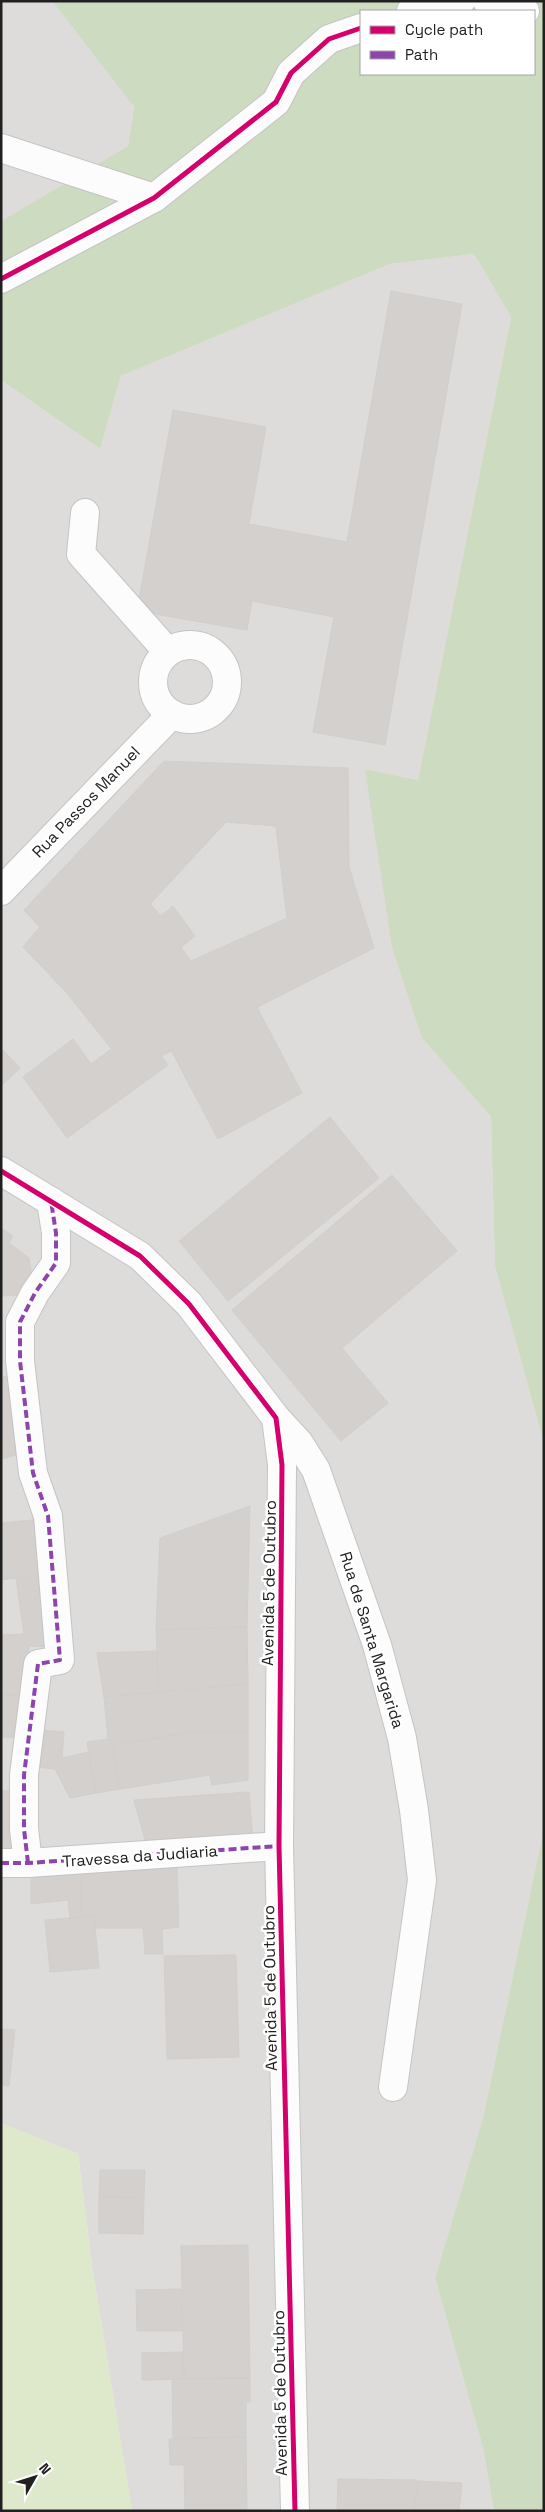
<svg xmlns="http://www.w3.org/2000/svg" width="545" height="2512" viewBox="0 0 545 2512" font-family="'Space Grotesk',sans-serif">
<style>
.residential{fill:#dddcdb}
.grass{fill:#dee9cb}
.forest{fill:#cddbc1;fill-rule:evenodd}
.building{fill:#d3d0ce;stroke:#d1cecb;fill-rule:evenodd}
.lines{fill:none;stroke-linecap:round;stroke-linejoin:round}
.pedestrian-casing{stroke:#c5c4c4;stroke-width:30}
.minor-casing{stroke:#c5c4c4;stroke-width:30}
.pedestrian{stroke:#fcfcfc;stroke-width:28}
.minor{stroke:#fcfcfc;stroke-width:28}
.quiet{stroke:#8e44ad;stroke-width:4;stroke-dasharray:8 4;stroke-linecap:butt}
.cycleway-casing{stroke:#fff;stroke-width:8}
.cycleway{stroke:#d6006c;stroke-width:5}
.labels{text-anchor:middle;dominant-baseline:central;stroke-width:5;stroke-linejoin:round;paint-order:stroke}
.street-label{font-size:16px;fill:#202020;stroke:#fff}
</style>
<rect width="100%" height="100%" fill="#eeecea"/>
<g class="residential">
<path d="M1,1h51l82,106 -6,39 -127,75z"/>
<path d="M474,254l37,63 -93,463 -53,-11 57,269 69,79 4,149 49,178v384l-61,290 -48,160 48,170 11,63h-362l-40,-245 -14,-112 -77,-31v-1743l99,69 21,-73 269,-112z"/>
</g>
<path class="grass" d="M1,2123l77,31 14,112 40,245h-131z"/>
<g class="forest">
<path d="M52,1h492v1443l-49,-178 -4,-149 -69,-79 -30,-91 -27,-178 53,11 93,-463 -37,-63 -84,10 -269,112 -21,73 -99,-69v-159l127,-75 6,-39zM361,11h173v63h-173z"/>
<path d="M544,1828v683h-50l-11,-63 -48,-170 48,-160z"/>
</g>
<g class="building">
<path d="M391,291l71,13 -77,441 -72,-13 21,-115 -82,-16 -5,29 -110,-19 36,-201 93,17 -17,97 98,18z"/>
<path d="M164,761l184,7 1,99 25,81 -213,108 -7,-10 -28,21 -60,-75 -43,-45 17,-20 -16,-17zM226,822l50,4 11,92 -96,43 -10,-14 14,-11 -22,-30 -12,10 -11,-12z"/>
<path d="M257,1007l45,86 -84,46 -47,-89z"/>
<path d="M73,1039l18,25 22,-16 13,19 28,-21 14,19 -101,73 -44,-61z"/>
<path d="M1,1048l19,20 -19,18z"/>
<path d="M330,1117l49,61 -151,123 -49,-60z"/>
<path d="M392,1175l65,76 -115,97 46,55 -47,38 -109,-131z"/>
<path d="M1,1228l12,8 -4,7 20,15 3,20 -14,17 -17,1z"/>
<path d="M9,1375l7,80 -15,4v-81z"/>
<path d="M250,1506l-3,121 -91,3 4,-92z"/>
<path d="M42,1519l6,55 -47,6v-57z"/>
<path d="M48,1574l5,73 -24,-1 -1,50 -27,-1v-60l23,-1 -8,-56z"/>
<path d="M247,1627l1,57 -89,9 -3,-63z"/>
<path d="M156,1651l3,42 -55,4 -7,-44z"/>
<path d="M248,1684v48h-56l-80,14 8,43 -24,4 -9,-51 21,-3 -4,-42z"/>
<path d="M1,1695l27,1 -4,42 -22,-1z"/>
<path d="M41,1730l23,2 -2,26 26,-6 8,41 -26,5 -15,-29 -20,-2z"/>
<path d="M192,1732h56v48l-36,5 -2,-10 -90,14 -8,-43z"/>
<path d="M1,1791h15l-1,33h-14z"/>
<path d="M249,1792l4,51 -106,4 -13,-47z"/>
<path d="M1,1824h14l3,35 -17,-1z"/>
<path d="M177,1866l2,61 -17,2 1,25h-18l-2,-26h-47l-2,-12 -13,1v-47z"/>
<path d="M31,1870h50v47l-11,1 -2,-18 -37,4z"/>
<path d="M94,1916l5,52 -49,4 -5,-52z"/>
<path d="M236,1955l3,102 -72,2 -3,-103z"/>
<path d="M1,2029l14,1 -6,56 -8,-1z"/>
<path d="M100,2170h45l-1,28 -45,-1z"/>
<path d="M99,2197l45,1 -1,36 -44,-1z"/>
<path d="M248,2245l2,133 -66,1 -3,-133z"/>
<path d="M181,2289l1,42h-45l-1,-41z"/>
<path d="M183,2352l1,27 -42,1v-27z"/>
<path d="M250,2378v24h-4v35l-73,2 -1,-60z"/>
<path d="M246,2437l1,74h-62l-1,-46h-14l-1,-26z"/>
<path d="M338,2479l79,1 -2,31h-78z"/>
<path d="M418,2481l44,2 -3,28h-44z"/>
</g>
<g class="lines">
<defs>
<g id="pedestrian">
<path d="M1,1863h27l251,-17"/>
<path d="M28,1863l-4,-34v-54l14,-111 22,-4 -12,-144 -15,-43 -13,-112v-39l15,-29 21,-30v-30l-5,-32"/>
</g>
<g id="minor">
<path d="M487,1l38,10"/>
<path d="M411,11l18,-6 32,-4"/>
<path d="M1,148l153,50"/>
<path d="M1,279l153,-81 122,-96 15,-29 38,-34 32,-11"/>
<path d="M85,513l-4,41 87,98"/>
<circle cx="190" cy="682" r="37"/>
<path d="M1,891l171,-177"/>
<path d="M1,1171l139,85 49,48 87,114 6,47 -3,381 16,665"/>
<path d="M276,1418l23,25 17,27 61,175 25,93 12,72 8,70 -29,207"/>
</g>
</defs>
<use href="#pedestrian" class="pedestrian-casing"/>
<use href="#minor" class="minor-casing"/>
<use href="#pedestrian" class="pedestrian"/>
<use href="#minor" class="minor"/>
<g class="quiet">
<path d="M1,1863h27l251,-17"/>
<path d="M28,1863l-4,-34v-54l14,-111 22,-4 -12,-144 -15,-43 -13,-112v-39l15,-29 21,-30v-30l-5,-32"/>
</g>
<defs>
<g id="cycleway">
<path d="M1,279l153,-81 122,-96 15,-29 38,-34 32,-11"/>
<path d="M1,1171l139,85 49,48 87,114 6,47 -3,381 16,665"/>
</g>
</defs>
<use href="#cycleway" class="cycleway-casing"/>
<use href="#cycleway" class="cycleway"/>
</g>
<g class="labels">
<g class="street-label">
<text transform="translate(86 802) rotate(-46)">Rua Passos Manuel</text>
<text transform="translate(269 1583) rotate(-89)">Avenida 5 de Outubro</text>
<text transform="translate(372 1640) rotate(73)">Rua de Santa Margarida</text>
<text transform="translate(140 1856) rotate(-4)">Travessa da Judiaria</text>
<text transform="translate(270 1988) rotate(-91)">Avenida 5 de Outubro</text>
<text transform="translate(280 2393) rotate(-91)">Avenida 5 de Outubro</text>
</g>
</g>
<rect width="545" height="2512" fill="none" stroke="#202020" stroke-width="5"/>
<rect x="360" y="10" width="175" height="65" fill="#ffffff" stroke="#a6a6a6"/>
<rect x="370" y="26" width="25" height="8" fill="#d6006c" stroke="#a6a6a6"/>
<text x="405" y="35" font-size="15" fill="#202020">Cycle path</text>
<rect x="370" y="51" width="25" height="8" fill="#8e44ad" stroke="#a6a6a6"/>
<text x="405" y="60" font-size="15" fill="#202020">Path</text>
<g transform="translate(35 2477) rotate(51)" stroke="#ffffff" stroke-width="4" paint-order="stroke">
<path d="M0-4L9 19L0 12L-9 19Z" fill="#202020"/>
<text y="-8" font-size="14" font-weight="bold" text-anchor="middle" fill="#202020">N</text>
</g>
</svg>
